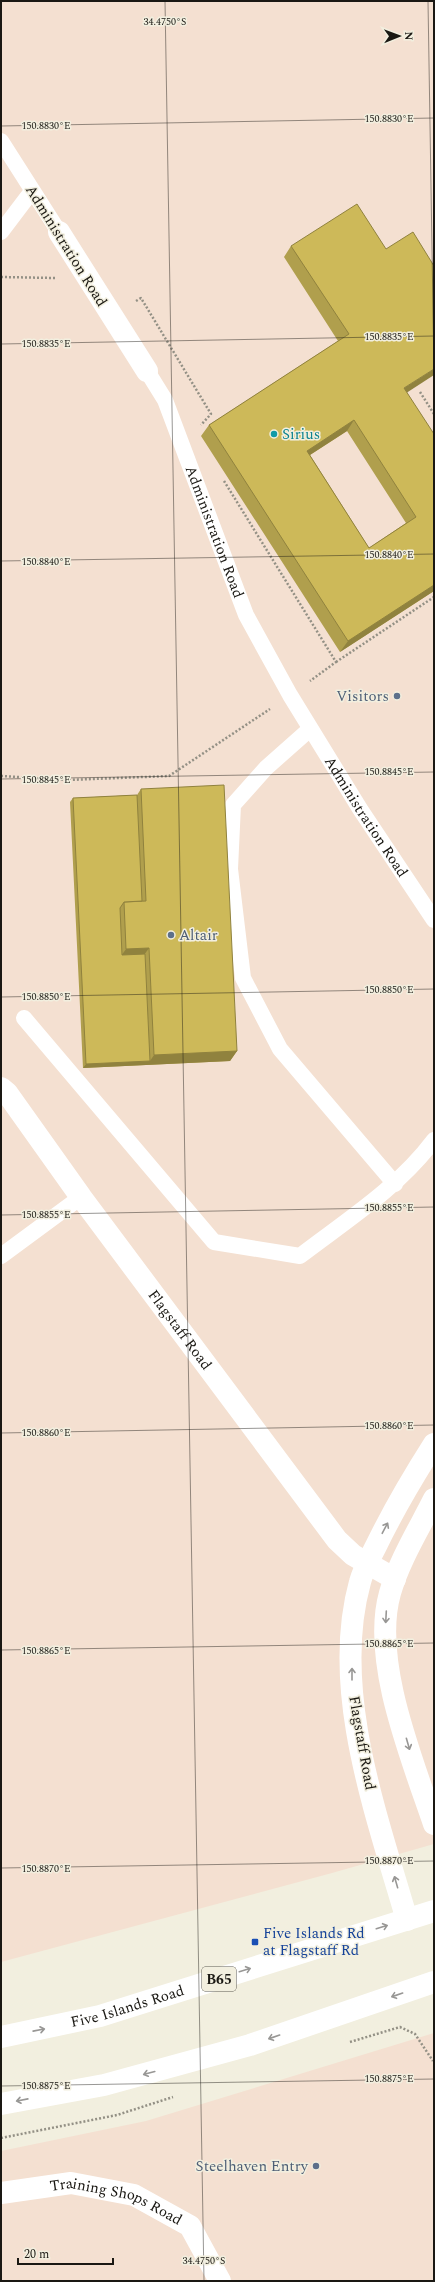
<svg xmlns="http://www.w3.org/2000/svg" width="435" height="2282" viewBox="0 0 435 2282" font-family="Spectral,serif">
<style>
.industrial{fill:#f4e0d1}
.lines{fill:none;stroke-linecap:round;stroke-linejoin:round}
.path{stroke:#939085;stroke-width:2.5;stroke-dasharray:2 2;stroke-linecap:butt}
.lane{stroke:#fff;stroke-width:16}
.street{stroke:#fff;stroke-width:22}
.primary{stroke:#fff;stroke-width:22}
.wall{fill:#b09f4d;fill-rule:evenodd}
.shaded-wall{fill:#90823e}
.building{fill:#cdb959;stroke:#90823e;fill-rule:evenodd}
.oneway{stroke:#989795}
.ticks{fill:none;stroke:#1a1813;stroke-width:1;stroke-opacity:0.45}
.culture-dot{fill:#0f9aa8;stroke:#f2efdf;stroke-width:1.5}
.service-dot{fill:#5c6f8a;stroke:#f2efdf;stroke-width:1.5}
.transit-dot{fill:#1a4fb4;stroke:#f2efdf;stroke-width:1.5}
.labels{text-anchor:middle;dominant-baseline:central;stroke-width:3;stroke-linejoin:round;paint-order:stroke}
.shield{fill:#f2efdf;stroke:#5b5850;stroke-width:1}
.shield-label{font-size:14px;font-weight:bold;fill:#1a1813}
.street-label{font-size:15px;fill:#1a1813;stroke:#f2efdf}
.culture-label{font-size:15px;fill:#0d838f;stroke:#f2efdf;text-anchor:start}
.service-label{font-size:15px;fill:#4e5e75;stroke:#f2efdf;text-anchor:end}
.transit-label{font-size:15px;fill:#164399;stroke:#f2efdf;text-anchor:start}
.ticks-label{font-size:10px;text-anchor:middle;fill:#1a1813;stroke:#f2efdf;stroke-width:3;stroke-linejoin:round;paint-order:stroke}
</style>
<rect width="100%" height="100%" fill="#f2efdf"/>
<g class="industrial">
<path d="M1,1h433v1843l-102,29 -331,89z"/>
<path d="M434,2033v248h-433v-130l145,-30z"/>
</g>
<g class="lines">
<g class="path">
<path d="M1,277l54,1"/>
<path d="M136,301l5,-3 70,116 -10,11"/>
<path d="M420,392l14,22"/>
<path d="M224,481l112,181 -26,19"/>
<path d="M336,662l98,-65"/>
<path d="M1,776l67,4 101,-4 101,-67"/>
<path d="M350,2042l50,-15 15,7 18,27"/>
<path d="M1,2138l116,-23 56,-18"/>
</g>
<g class="lane">
<path d="M1,141l58,91"/>
<path d="M1,232l31,-41"/>
<path id="s1" d="M147,371l18,29 81,215 44,80 70,114 74,111"/>
<path d="M310,729l-44,39 -33,37 -3,64 13,109 37,71 115,135"/>
<path d="M24,1018l190,224 86,14c47,-36 98,-68 134,-116"/>
<path d="M1,1256l80,-59"/>
</g>
<g class="street">
<path d="M59,232l88,139"/>
<path id="s2" d="M1,1088l6,5 74,104 256,343 16,15 42,24"/>
<path d="M434,1499c-15,30 -35,62 -44,94 -19,67 22,166 44,231"/>
<path d="M407,1920c-30,-104 -77,-230 -47,-338 3,-12 10,-24 16,-36 17,-35 37,-69 58,-102"/>
<path id="s3" d="M1,2193l70,-10 63,12 56,31 30,55"/>
</g>
<g class="primary">
<path id="s4" d="M1,2037l99,-21 334,-105"/>
<path d="M1,2104l103,-19 146,-40 184,-63"/>
</g>
</g>
<g class="wall">
<path d="M291,246l116,146 27,199 -94,61 -139,-216 8,-11 129,-84 -54,-84zM347,431l59,92 -37,25 -59,-93z"/>
<path d="M141,789l96,262 -7,10 -147,7 -13,-266 3,-4 64,-3z"/>
</g>
<g class="shaded-wall">
<path d="M434,369v6l-37,24 7,-11z"/>
<path d="M354,420l-7,11 -48,31 8,-11z"/>
<path d="M434,585v6l-94,61 8,-11z"/>
<path d="M149,948l-7,10 -23,1 7,-10z"/>
<path d="M237,1051l-7,10 -147,7 3,-4 64,-3 4,-6z"/>
</g>
<g class="building">
<path d="M357,204l29,45 27,-17 21,34v103l-30,19 30,46v151l-86,56 -139,-216 140,-91 -58,-88zM354,420l62,97 -47,31 -62,-97z"/>
<path d="M224,785l13,266 -83,4 -5,-107 -23,1 -2,-47 22,-1 -5,-112z"/>
<path d="M137,795l5,106 -18,1 -4,6 2,47 23,-1 5,107 -64,3 -13,-266z"/>
</g>
<defs><path id="oneway-shaft" d="M-6 0H5M1.5-3L5.5 0L1.5 3" fill="none" stroke-width="1.6" stroke-linecap="round" stroke-linejoin="round"/></defs>
<g class="oneway">
<use href="#oneway-shaft" transform="translate(385 1528) rotate(-62)"/>
<use href="#oneway-shaft" transform="translate(386 1617) rotate(93)"/>
<use href="#oneway-shaft" transform="translate(352 1674) rotate(-90)"/>
<use href="#oneway-shaft" transform="translate(408 1744) rotate(74)"/>
<use href="#oneway-shaft" transform="translate(396 1882) rotate(-106)"/>
<use href="#oneway-shaft" transform="translate(382 1927) rotate(-17)"/>
<use href="#oneway-shaft" transform="translate(245 1970) rotate(-17)"/>
<use href="#oneway-shaft" transform="translate(397 1995) rotate(161)"/>
<use href="#oneway-shaft" transform="translate(39 2030) rotate(-11)"/>
<use href="#oneway-shaft" transform="translate(274 2037) rotate(161)"/>
<use href="#oneway-shaft" transform="translate(149 2073) rotate(165)"/>
<use href="#oneway-shaft" transform="translate(22 2100) rotate(169)"/>
</g>
<path class="ticks" d="M165,1l39,2280M428,1l6,371M1,126l433,-8M1,344l433,-8M1,561l433,-7M1,779l433,-7M1,997l433,-8M1,1215l433,-8M1,1433l433,-8M1,1650l433,-7M1,1868l433,-7M1,2086l433,-7"/>
<circle class="culture-dot" cx="274" cy="434" r="4"/>
<g class="service-dot">
<circle cx="397" cy="696" r="4"/>
<circle cx="171" cy="935" r="4"/>
<circle cx="316" cy="2166" r="4"/>
</g>
<rect class="transit-dot" x="251" y="1938" width="8" height="8" rx="2"/>
<g class="labels">
<rect class="shield" x="202" y="1967" width="34" height="24" rx="3"/>
<g class="shield-label">
<text x="219" y="1979">B65</text>
</g>
<g class="street-label">
<text transform="translate(66 246) rotate(58)">Administration Road</text>
<text stroke="none"><textPath href="#s1" startOffset="175">Administration Road</textPath></text>
<text stroke="none"><textPath href="#s1" startOffset="499">Administration Road</textPath></text>
<text stroke="none"><textPath href="#s2" startOffset="301">Flagstaff Road</textPath></text>
<text transform="translate(362 1743) rotate(80)">Flagstaff Road</text>
<text stroke="none"><textPath href="#s4" startOffset="130">Five Islands Road</textPath></text>
<text stroke="none"><textPath href="#s3" startOffset="119">Training Shops Road</textPath></text>
</g>
<g class="culture-label">
<text x="282" y="434">Sirius</text>
</g>
<g class="service-label">
<text x="389" y="696">Visitors</text>
<text x="179" y="935" text-anchor="start">Altair</text>
<text x="308" y="2166">Steelhaven Entry</text>
</g>
<g class="transit-label">
<text x="263" y="1933">Five Islands Rd<tspan x="263" dy="17">at Flagstaff Rd</tspan></text>
</g>
</g>
<g class="ticks-label">
<text x="165" y="25">34.4750°S</text>
<text x="389" y="122">150.8830°E</text>
<text x="46" y="129">150.8830°E</text>
<text x="389" y="340">150.8835°E</text>
<text x="46" y="347">150.8835°E</text>
<text x="389" y="558">150.8840°E</text>
<text x="46" y="565">150.8840°E</text>
<text x="389" y="775">150.8845°E</text>
<text x="46" y="783">150.8845°E</text>
<text x="389" y="993">150.8850°E</text>
<text x="46" y="1000">150.8850°E</text>
<text x="389" y="1211">150.8855°E</text>
<text x="46" y="1218">150.8855°E</text>
<text x="389" y="1429">150.8860°E</text>
<text x="46" y="1436">150.8860°E</text>
<text x="389" y="1647">150.8865°E</text>
<text x="46" y="1654">150.8865°E</text>
<text x="389" y="1864">150.8870°E</text>
<text x="46" y="1872">150.8870°E</text>
<text x="389" y="2082">150.8875°E</text>
<text x="46" y="2089">150.8875°E</text>
<text x="204" y="2264">34.4750°S</text>
</g>
<rect width="435" height="2282" fill="none" stroke="#1a1813" stroke-width="4"/>
<g transform="translate(399 36) rotate(89)" stroke="#f2efdf" stroke-width="3" paint-order="stroke">
<path d="M0-3L7 15L0 10L-7 15Z" fill="#1a1813"/>
<text y="-6" font-size="11" font-weight="bold" text-anchor="middle" fill="#1a1813">N</text>
</g>
<path d="M18 2258v6h95v-6" fill="none" stroke="#1a1813" stroke-width="2"/>
<text x="24" y="2258" font-size="12" fill="#1a1813" stroke="#f2efdf" stroke-width="3" paint-order="stroke">20 m</text>
</svg>
